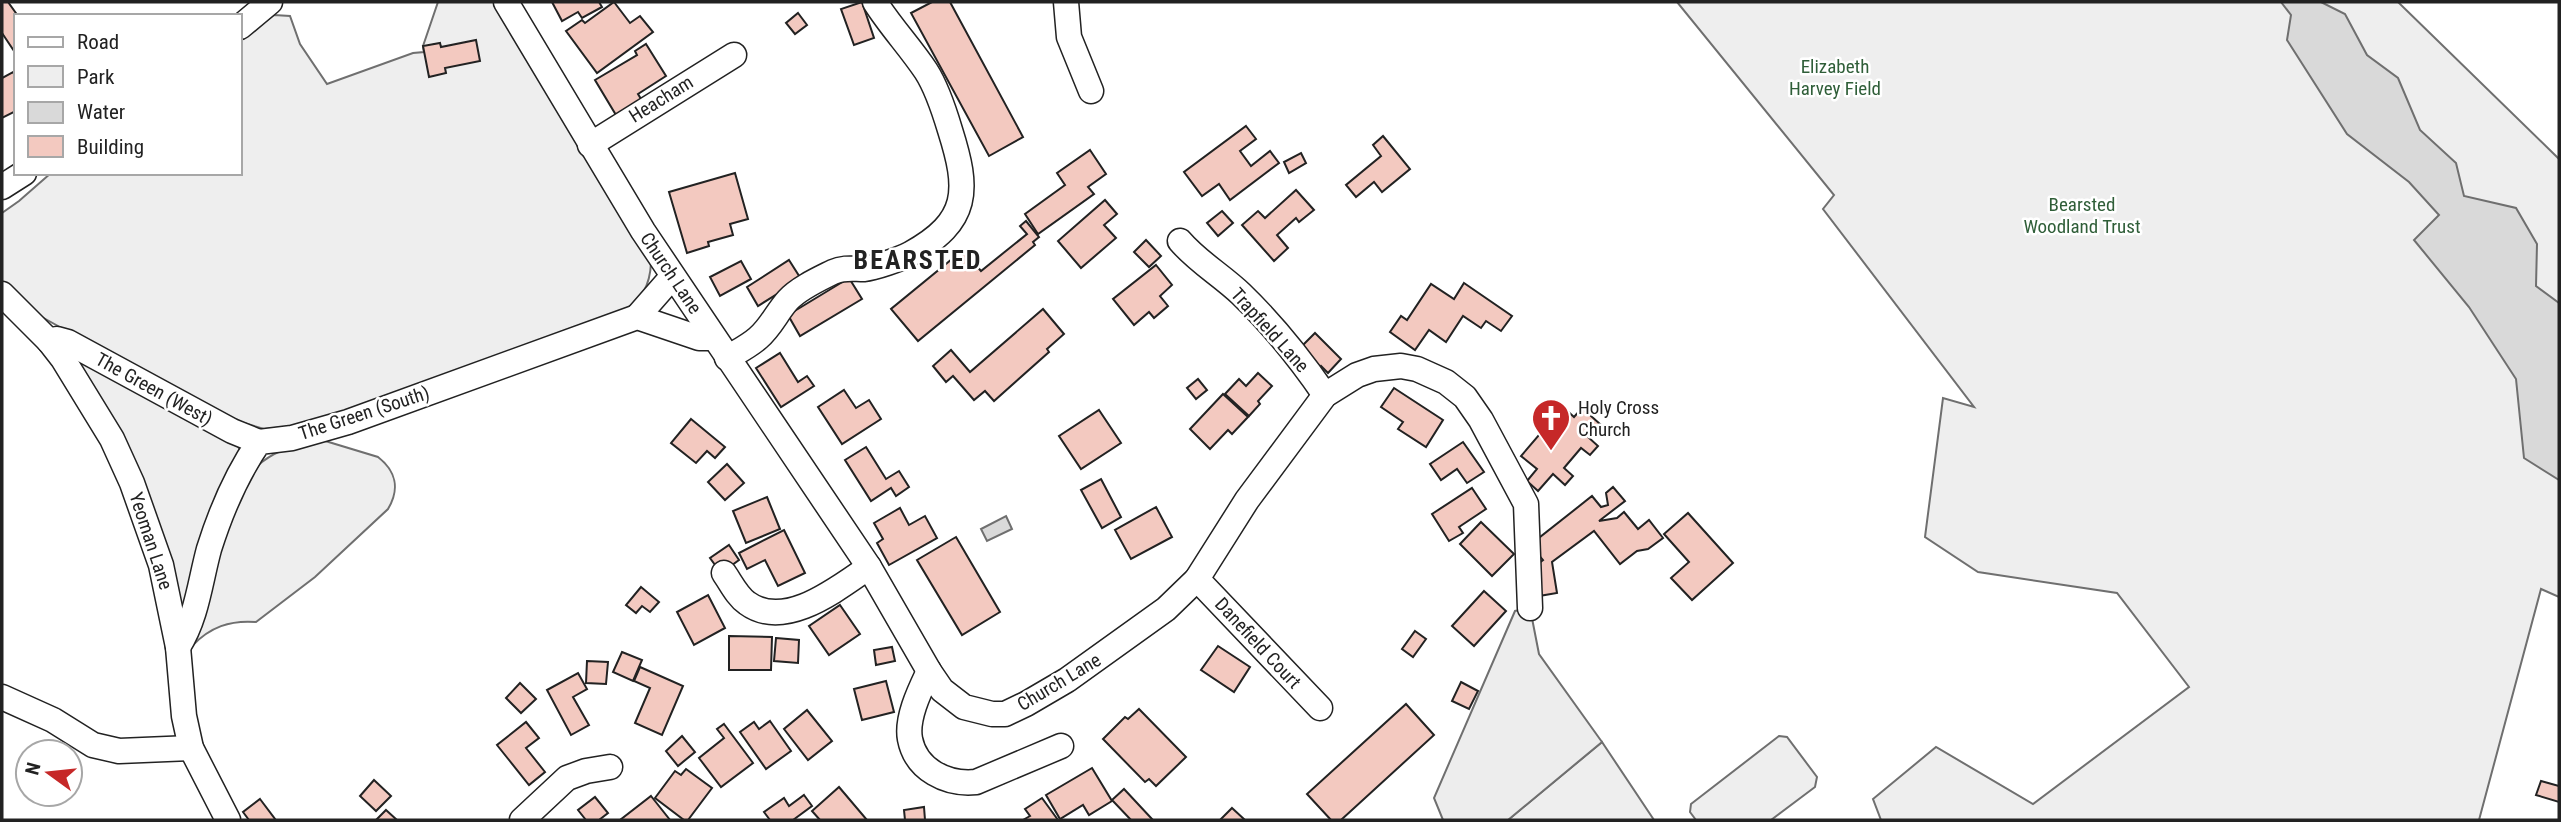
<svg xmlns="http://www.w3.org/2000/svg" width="2561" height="822" viewBox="0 0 2561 822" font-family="'Roboto Condensed',sans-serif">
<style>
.green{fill:#eee;stroke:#6f6f6f;stroke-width:2}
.parking{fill:#ededed;stroke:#6f6f6f;stroke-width:2}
.water{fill:#d9d9d9;stroke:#6f6f6f;stroke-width:2}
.building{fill:#f3c9c0;stroke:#222;stroke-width:2}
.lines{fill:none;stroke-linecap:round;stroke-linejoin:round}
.minor-casing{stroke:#222;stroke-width:27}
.minor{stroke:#fff;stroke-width:24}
.labels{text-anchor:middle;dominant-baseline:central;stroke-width:5;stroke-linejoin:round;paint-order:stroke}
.park-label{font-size:19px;fill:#2f5e38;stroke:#fff}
.street-label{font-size:19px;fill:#222;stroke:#fff}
.poi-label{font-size:19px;fill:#222;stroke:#fff;text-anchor:start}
.district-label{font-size:26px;font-weight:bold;letter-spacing:2px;fill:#222;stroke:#fff}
</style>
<rect width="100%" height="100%" fill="#fff"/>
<g class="green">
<path d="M438,2h58l155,261c-1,22 -9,37 -28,48l-317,114 -42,4 -23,-7 -100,-50 -101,-56 -38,-35v-68l17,-12 32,-28h189v-132l34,-26 16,1 10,28 27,40 86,-31 11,-1 -1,-6z"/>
<path d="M1677,2h721l161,157v438l-18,-8 -62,231h-598l-8,-21 63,-52 97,57 156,-117 -72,-94 -139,-21 -53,-35 18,-139 31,9 -151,-198 11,-14z"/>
<path d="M72,354l166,92 2,5 -58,159z"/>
<path d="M322,440l56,17c18,14 22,32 10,52l-73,68 -59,45c-26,-2 -46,5 -64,24 13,-50 28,-151 70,-184 18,-14 38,-18 60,-22z"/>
<path d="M1779,736l8,1 30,40 -2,10 -44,33h-75l-6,-8 1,-8z"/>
<path d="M1602,742l52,78h-146z"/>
</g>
<path class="parking" d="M1530,608l9,46 63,88 -94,78h-65l-9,-22 81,-187z"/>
<g class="water">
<path d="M2281,2h40l24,12 22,41 31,23 22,52 36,33 8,33 52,12 21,36 -1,42 23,17v177l-35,-22 -8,-79 -47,-72 -55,-67 25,-25 -30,-33 -62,-48 -60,-94 4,-25z"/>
<path d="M1006,516l6,13 -25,12 -6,-12z"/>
</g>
<g class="building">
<path d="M2,2h6l10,14h-2v38l-14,-21z"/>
<path d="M552,2h47l3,5 -20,11 -4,-6 -16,9z"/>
<path d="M614,2l16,21 10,-7 13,16 -56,41 -31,-42 16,-11 3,3z"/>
<path d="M862,2l12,36 -20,7 -13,-36z"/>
<path d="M932,2h18l73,135 -34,19 -78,-143z"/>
<path d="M798,13l9,12 -12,9 -9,-11z"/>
<path d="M476,40l4,21 -35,7 1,5 -17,4 -6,-31 17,-3 1,4z"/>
<path d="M646,44l20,32 -28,18 3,5 -25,16 -21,-35 42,-25 -2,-4z"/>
<path d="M13,72l3,6v33l-14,7v-40z"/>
<path d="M1246,126l10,13 -16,12 11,15 19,-15 9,12 -49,37 -11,-16 -17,12 -18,-24z"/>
<path d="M1383,136l27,33 -28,23 -8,-10 -18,15 -10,-12 35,-29 -8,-11z"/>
<path d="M1090,150l16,24 -18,13 6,7 -56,40 -13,-20 40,-29 -8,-12z"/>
<path d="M1301,153l5,10 -17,10 -5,-11z"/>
<path d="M735,173l13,46 -18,5 3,11 -25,7 1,4 -22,7 -18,-61z"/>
<path d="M1296,190l18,20 -15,12 -3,-4 -19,17 11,13 -14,13 -32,-36 16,-14 7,7z"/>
<path d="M1105,200l12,14 -13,11 12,13 -35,30 -23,-27z"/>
<path d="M1222,211l11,12 -15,13 -11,-13z"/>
<path d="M1026,221l13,16 -6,5 2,3 -117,96 -27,-32 72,-59 18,21 46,-37 -7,-8z"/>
<path d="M1146,240l15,16 -12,11 -15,-15z"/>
<path d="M789,260l12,19 -43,27 -11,-19z"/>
<path d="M741,261l10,18 -31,17 -10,-19z"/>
<path d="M1156,265l16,20 -12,11 8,10 -14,12 -5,-6 -15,13 -21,-26z"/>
<path d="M849,278l13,21 -62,37 -12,-21z"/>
<path d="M1464,283l48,33 -11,15 -15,-10 -5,7 -18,-12 -17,26 -17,-12 -14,20 -25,-18 11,-16 6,4 24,-36 23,15z"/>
<path d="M1043,309l21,25 -17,15 2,3 -55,49 -9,-10 -11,9 -21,-24 -7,6 -13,-16 18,-16 19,22z"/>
<path d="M1315,333l26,26 -13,14 -7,-7 -5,5 -20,-19z"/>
<path d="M780,353l18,29 9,-6 7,10 -33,21 -25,-39z"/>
<path d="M1258,373l14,13 -14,15 2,3 -11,12 -24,-22 14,-15 7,7z"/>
<path d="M1198,379l9,11 -11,9 -9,-11z"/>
<path d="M1394,388l49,32 -17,27 -28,-18 5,-7 -22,-15z"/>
<path d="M844,390l12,18 13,-8 12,19 -39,25 -24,-37z"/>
<path d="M1223,394l25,23 -16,17 -4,-4 -18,19 -20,-20z"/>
<path d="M1563,407l11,10 8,-9 18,16 -12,13 10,9 -8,9 -9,-7 -17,20 9,8 -8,9 -12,-11 -15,17 -11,-10 10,-12 -16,-13z"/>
<path d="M1099,410l22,33 -40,26 -22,-33z"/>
<path d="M691,419l34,28 -10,11 -8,-7 -11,12 -25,-20z"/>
<path d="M1463,442l21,30 -17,11 -10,-14 -16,11 -11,-16z"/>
<path d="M866,447l20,32 13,-8 10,16 -13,9 -5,-8 -20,13 -26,-41z"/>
<path d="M727,464l17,19 -19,17 -17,-18z"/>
<path d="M1101,479l20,38 -19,11 -21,-38z"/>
<path d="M1613,487l12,14 -26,20 18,-3 7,-6 14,17 11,-9 14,18 -15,11 -11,2 -17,13 -26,-33 -42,31 5,31 -18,3 -5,-29 9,-7 -13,-15 62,-49 9,11 7,-2 -2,-12z"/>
<path d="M1472,488l14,21 -27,18 4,6 -14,8 -17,-27z"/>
<path d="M767,497l13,32 -34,14 -13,-32z"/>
<path d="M1156,507l16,30 -41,22 -16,-29z"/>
<path d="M900,508l9,17 16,-9 12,22 -48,27 -12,-22 6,-4 -9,-16z"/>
<path d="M1688,513l45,50 -41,37 -21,-22 18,-16 -25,-28z"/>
<path d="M1481,522l33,32 -22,22 -32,-32z"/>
<path d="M784,530l21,43 -27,13 -13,-26 -18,9 -8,-16z"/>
<path d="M956,537l44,75 -38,23 -45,-75z"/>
<path d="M729,545l10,15 -18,13 -11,-15z"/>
<path d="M641,587l18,15 -9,10 -8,-6 -6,7 -10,-8z"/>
<path d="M1484,591l22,20 -32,35 -22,-20z"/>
<path d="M708,595l17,33 -31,17 -17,-33z"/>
<path d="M840,605l20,29 -31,21 -20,-29z"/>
<path d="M1415,631l11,8 -13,18 -11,-8z"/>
<path d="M729,636l43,1 -1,33h-42z"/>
<path d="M776,638l23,2 -1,23 -24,-2z"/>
<path d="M1218,646l32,21 -16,25 -33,-22z"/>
<path d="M892,647l3,14 -19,4 -2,-15z"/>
<path d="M622,652l20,8 -9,21 -20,-9z"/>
<path d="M587,661l21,1 -2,22 -20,-1z"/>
<path d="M640,667l43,19 -21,49 -27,-12 15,-35 -16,-7z"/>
<path d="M578,673l9,16 -14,8 16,28 -18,10 -24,-45z"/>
<path d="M886,681l8,31 -32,8 -8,-31z"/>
<path d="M1461,682l17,9 -9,18 -17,-8z"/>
<path d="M520,683l16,16 -15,14 -15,-15z"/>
<path d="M1406,704l28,31 -93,85h-10l-24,-26z"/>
<path d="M1139,709l47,48 -30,29 -7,-7 -4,3 -42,-43 22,-22 3,2z"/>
<path d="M807,710l25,31 -24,19 -24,-31z"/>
<path d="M770,721l21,30 -25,18 -26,-37 14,-10 5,7z"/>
<path d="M526,722l13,16 -13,10 19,24 -16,13 -32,-40z"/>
<path d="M724,724l29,39 -32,24 -22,-29 25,-20 -7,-9z"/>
<path d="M682,736l13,16 -17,14 -12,-15z"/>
<path d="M1092,768l20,33 -23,14 -6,-10 -23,14 -14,-24z"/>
<path d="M686,769l26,19 -24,32h-4l-29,-22 20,-27 6,4z"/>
<path d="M374,780l17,16 -15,15 -16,-15z"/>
<path d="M2541,781l18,5v16l-23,-7z"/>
<path d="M839,787l28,33h-47l-8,-9z"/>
<path d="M1124,789l28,30 -1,1h-20l-19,-20z"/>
<path d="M804,795l8,11 -19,14h-23l-6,-8 20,-14 5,8z"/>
<path d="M651,796l19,24h-50z"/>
<path d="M595,797l13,16 -9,7h-13l-8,-10z"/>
<path d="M1042,798l16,22h-35l7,-4 -5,-7z"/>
<path d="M260,799l15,20 -1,1h-25l-6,-8z"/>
<path d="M924,807l1,13h-20l-1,-10z"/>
<path d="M1232,808l13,12h-25z"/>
<path d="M386,810l11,10h-21z"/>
</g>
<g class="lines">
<defs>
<g id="minor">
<path d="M506,2l137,229 226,336 60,104 13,19 22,17 28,7h13l21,-10 41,-24 99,-71 31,-30 50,-79 78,-105 32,-20 17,-6 27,-3 16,3 29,13 19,15 16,23 45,84 4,104"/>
<path d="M1066,2l3,35 22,54"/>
<path d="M240,27l30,-25"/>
<path d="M590,145l144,-90"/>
<path d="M2,187l22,-14"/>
<path d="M1180,241c18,21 41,34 61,53 31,30 60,66 84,101"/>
<path d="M2,294l47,47 14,18 49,80 20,44 29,82 17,82 6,69 7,32 37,72"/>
<path d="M637,317l35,-40"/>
<path d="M49,341l8,-2 11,3 164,89 27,11"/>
<path d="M727,358c10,-6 22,-12 31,-20 13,-11 19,-26 30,-38 11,-12 31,-21 45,-28 11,-5 20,-3 31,-3 11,-1 36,-10 46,-15 60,-33 59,-64 40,-124 -6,-20 -13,-42 -24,-59 -16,-24 -36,-45 -51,-69"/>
<path d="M724,573c7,10 13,23 23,30 38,28 91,-15 122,-36"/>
<path d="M1197,579l123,129"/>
<path d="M178,647c19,-30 22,-65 31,-98 12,-38 27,-74 50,-107l33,-4 56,-16 289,-105 62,21h15"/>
<path d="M929,671c-9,19 -23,47 -19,68 6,31 37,46 66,43l85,-36"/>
<path d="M2,697l51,23 40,25 26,6 72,-3"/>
<path d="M522,820l45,-42 19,-7 24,-4"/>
</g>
</defs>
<use href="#minor" class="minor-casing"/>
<use href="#minor" class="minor"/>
</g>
<defs>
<symbol id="church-pin" viewBox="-11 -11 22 30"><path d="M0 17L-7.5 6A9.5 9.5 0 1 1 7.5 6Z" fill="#c62828" stroke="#fff"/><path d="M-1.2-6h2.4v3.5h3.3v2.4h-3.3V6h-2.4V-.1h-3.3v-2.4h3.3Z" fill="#fff"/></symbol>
</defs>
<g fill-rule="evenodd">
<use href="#church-pin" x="1529" y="396" width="44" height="60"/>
</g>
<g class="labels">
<g class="park-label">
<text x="1835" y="66">Elizabeth<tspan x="1835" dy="22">Harvey Field</tspan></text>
<text x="2082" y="204">Bearsted<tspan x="2082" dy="22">Woodland Trust</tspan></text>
</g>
<g class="street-label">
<text transform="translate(661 99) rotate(-32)">Heacham</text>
<text transform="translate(671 273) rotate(56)">Church Lane</text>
<text transform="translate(1270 330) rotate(48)">Trapfield Lane</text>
<text transform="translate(154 389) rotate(29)">The Green (West)</text>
<text transform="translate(364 413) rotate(-18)">The Green (South)</text>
<text transform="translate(151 541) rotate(72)">Yeoman Lane</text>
<text transform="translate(1258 643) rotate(47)">Danefield Court</text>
<text transform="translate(1059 682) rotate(-31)">Church Lane</text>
</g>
<g class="poi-label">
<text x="1578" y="407">Holy Cross<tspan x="1578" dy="22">Church</tspan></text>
</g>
<g class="district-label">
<text x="918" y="260">BEARSTED</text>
</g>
</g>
<rect width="2561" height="822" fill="none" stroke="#222222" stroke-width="7"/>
<rect x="14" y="14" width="228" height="161" fill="#ffffff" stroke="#a7a7a7" stroke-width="2"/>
<rect x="28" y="37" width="35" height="10" fill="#ffffff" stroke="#a7a7a7" stroke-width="2"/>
<text x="77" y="49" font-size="21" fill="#222222">Road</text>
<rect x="28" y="66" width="35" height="21" fill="#eeeeee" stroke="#a7a7a7" stroke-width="2"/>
<text x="77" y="84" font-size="21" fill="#222222">Park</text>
<rect x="28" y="102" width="35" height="21" fill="#d9d9d9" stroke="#a7a7a7" stroke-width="2"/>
<text x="77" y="119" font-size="21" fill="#222222">Water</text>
<rect x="28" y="136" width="35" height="21" fill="#f3c9c0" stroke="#a7a7a7" stroke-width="2"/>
<text x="77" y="154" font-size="21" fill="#222222">Building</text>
<g transform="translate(49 773) rotate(285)"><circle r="33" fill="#ffffff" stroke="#a7a7a7" stroke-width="2"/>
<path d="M0-5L12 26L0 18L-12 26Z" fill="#c62828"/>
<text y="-10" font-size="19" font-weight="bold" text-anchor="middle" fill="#222222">N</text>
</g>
</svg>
